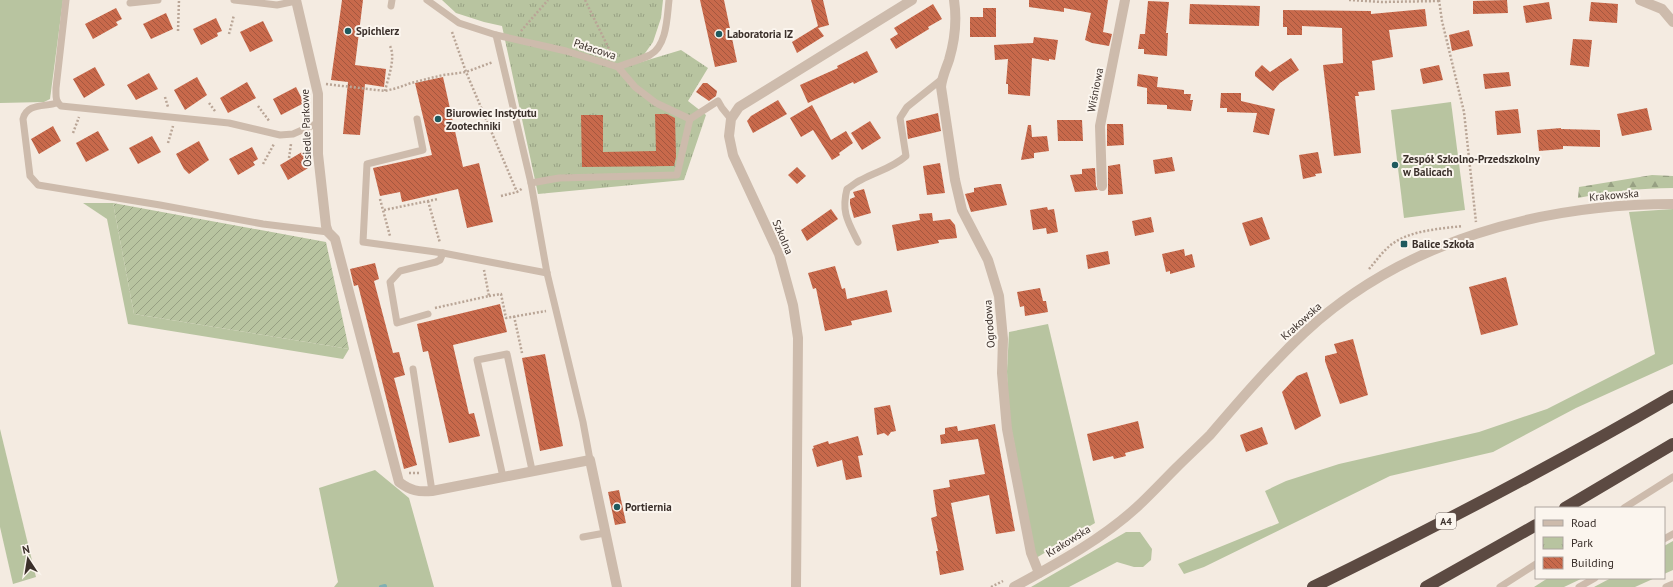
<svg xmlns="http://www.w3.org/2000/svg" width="1673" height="587" viewBox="0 0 1673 587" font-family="'PT Sans',sans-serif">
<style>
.grass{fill:#b8c4a0}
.forest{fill:url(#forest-firs)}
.park{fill:url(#park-tufts)}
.garden{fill:url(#garden-furrows)}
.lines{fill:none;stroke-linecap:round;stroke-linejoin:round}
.stream{stroke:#7fb0b2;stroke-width:4}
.building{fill:url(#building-back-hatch)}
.path{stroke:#b9a596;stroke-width:2.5;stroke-dasharray:2 2;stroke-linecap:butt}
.service{stroke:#cdbbac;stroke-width:7}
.minor{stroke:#cdbbac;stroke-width:10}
.tertiary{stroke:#cdbbac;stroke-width:10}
.motorway{stroke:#5c4a42;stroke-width:12}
.poi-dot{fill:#1f5a5e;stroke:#fbf5ee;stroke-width:1.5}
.labels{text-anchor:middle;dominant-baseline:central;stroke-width:4;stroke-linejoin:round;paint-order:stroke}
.shield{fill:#fbf5ee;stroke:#756b66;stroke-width:1}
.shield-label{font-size:10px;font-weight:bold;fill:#3b302b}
.poi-label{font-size:11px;font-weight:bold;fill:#3b302b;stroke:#fbf5ee;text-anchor:start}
.street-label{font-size:11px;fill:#3b302b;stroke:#fbf5ee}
</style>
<defs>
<pattern id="forest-firs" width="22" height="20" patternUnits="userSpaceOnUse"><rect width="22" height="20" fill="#b8c4a0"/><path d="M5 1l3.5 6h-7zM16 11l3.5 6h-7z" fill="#97a083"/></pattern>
<pattern id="park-tufts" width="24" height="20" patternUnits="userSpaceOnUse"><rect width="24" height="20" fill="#b8c4a0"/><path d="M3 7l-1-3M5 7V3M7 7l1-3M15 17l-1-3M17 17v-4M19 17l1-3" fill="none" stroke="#97a083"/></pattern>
<pattern id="garden-furrows" width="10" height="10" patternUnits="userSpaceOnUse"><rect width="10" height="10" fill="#b8c4a0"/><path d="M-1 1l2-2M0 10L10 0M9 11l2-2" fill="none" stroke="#97a083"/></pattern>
<pattern id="building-back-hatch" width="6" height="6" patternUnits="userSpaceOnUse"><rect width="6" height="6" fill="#c8694b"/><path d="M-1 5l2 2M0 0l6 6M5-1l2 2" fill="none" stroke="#a4573f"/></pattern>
</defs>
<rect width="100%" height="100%" fill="#f4ebe1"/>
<g class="grass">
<path d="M0,0h63l-13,99 -6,3 -44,1z"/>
<path d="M1451,102l14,108 -61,8 -13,-108z"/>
<path d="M83,203h30l21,111 215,35 -6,10 -215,-35 -21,-105z"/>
<path d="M1673,209v155l-97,44 -83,44 -103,24 -186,91 -20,7 -6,-10 101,-41 -14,-32 21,-10 53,-17 140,-32 68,-23 108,-55 -26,-142z"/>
<path d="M1048,324l47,199 -59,35 -28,-147 -1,-40 2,-39z"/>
<path d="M0,429l36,148 -23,7 -13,-57z"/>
<path d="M375,470l34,28 25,89h-100l4,-5 -19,-94z"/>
<path d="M1126,532h14l12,17 -1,11 -8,7h-9l-17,-5 -48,25h-38z"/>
<path d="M1673,541v29l-9,4v-28z"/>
<path d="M1548,578h35l-19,9h-30z"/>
<path d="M1611,578h44l-20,9h-41z"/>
</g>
<path class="forest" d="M1652,175l21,1v12c-32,0 -63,4 -95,10l1,-11z"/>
<path class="park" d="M442,0h221l-2,18 -8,24 -15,21 43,-13 27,18 -20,33 18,14 -22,65 -146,14 -36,-168 -18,-4 -28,-9z"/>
<path class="garden" d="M113,203l213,39 23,107 -215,-35z"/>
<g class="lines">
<path class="stream" d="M381,587l4,-1"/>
</g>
<g class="building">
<path d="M342,0h21l-8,65 31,4 -2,18 -19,-3 -5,51 -17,-1 5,-52 -17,-2z"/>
<path d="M700,0h24l13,62 -22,5z"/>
<path d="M811,0h12l6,25 -11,3 6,8 -27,17 -5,-11 26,-16z"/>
<path d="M1029,0h79l-5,32 9,2 -3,12 -17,-3 -7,-3 6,-27 -27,-5v4l-35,-5z"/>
<path d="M1507,0l1,13 -35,1v-13z"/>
<path d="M1148,1l21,1 -3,31h2l-1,23 -23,-2v-5h-6l2,-15h5z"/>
<path d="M1549,2l3,17 -26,4 -3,-17z"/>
<path d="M1591,2l27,2 -1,19 -28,-2z"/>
<path d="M933,4l9,15 -14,8 1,2 -33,20 -6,-10 8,-5 -4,-6z"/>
<path d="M1190,4l70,2 -1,20 -70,-2z"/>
<path d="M116,8l6,11 -6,3 2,3 -25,14 -8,-15z"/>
<path d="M983,8h13v29h-26v-20h13z"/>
<path d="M1425,9l2,17 -38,4 4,27 -21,4 3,29 -17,2 1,4h-4l6,57 -27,3 -11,-91 20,-2 -1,-35 -40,-2v9h-15v-8h-4v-17l88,1v3z"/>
<path d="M166,13l7,16 -22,10 -8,-15z"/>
<path d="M216,18l6,13 -5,2 1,3 -17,9 -8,-16z"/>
<path d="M263,21l10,20 -23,11 -10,-20z"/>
<path d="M1469,30l4,16 -21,5 -3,-16z"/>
<path d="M1034,37l24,3 -3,20 -6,-1v2l-17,-3 -2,38 -22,-2v-10h-2l2,-25 -13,1 -1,-15 39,-2z"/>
<path d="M1573,39l19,1 -3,27 -19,-2z"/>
<path d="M867,51l11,21 -24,12 -1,-2 -45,21 -8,-18 38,-17 -1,-2z"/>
<path d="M1291,58l8,12 -19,13 -7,8 -18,-15v-4l7,-7 8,7z"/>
<path d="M1439,65l4,15 -20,4 -3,-15z"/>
<path d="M95,67l10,18 -21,13 -11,-19z"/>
<path d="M1509,72l2,14 -26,3 -2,-15z"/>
<path d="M149,73l9,16 -22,11 -9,-15z"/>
<path d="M1138,74l20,3 -1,10 27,3v4h7l-1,6h3l-2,11 -24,-2v-4l-20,-1v-16l-10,-2z"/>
<path d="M197,77l10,18 -22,15 -11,-20z"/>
<path d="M443,77l20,90 16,-4 14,59 -26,6 -9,-39 -56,13 -2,-10 -20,4 -7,-28 59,-13 -17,-72z"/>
<path d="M247,82l9,16 -28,15 -8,-15z"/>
<path d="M703,83h4l10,8 -1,5 -7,5 -13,-9z"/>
<path d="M296,87l8,16 -23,12 -8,-16z"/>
<path d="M1221,93h20v8l34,8 -6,26 -16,-3 4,-19 -30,-1v-4h-7z"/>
<path d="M778,100l9,14 -34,19 -6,-12 4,-5z"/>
<path d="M812,105l19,35 15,-9 7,12 -14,10 1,2 -8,5 -19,-30 -12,7 -11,-19z"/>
<path d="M1647,108l5,22 -30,6 -5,-22z"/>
<path d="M1518,109l3,24 -24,2 -2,-24z"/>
<path d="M938,113l3,18 -33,8 -2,-18z"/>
<path d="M655,114h12l8,4 1,39 -2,9 -92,1 -1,-52h22v37l53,-1z"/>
<path d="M1057,120h25l1,21h-25z"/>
<path d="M870,121l11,17 -19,12 -11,-17z"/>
<path d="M1107,124h16l1,21 -17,1z"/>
<path d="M1028,125h3l1,12 15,-1 2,15 -15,2v5l-13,2z"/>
<path d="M53,126l8,15 -22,13 -8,-15z"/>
<path d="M1561,128v1l39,1v17l-37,-1v3l-24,2 -2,-21z"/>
<path d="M98,131l11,19 -23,12 -10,-19z"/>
<path d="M152,136l9,16 -23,12 -9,-16z"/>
<path d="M199,141l10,19 -20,14 -5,-5 -8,-15z"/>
<path d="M252,147l6,12 -5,3 2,3 -17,10 -9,-16z"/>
<path d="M302,152l8,15 -22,13 -8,-15z"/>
<path d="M1318,152l4,21 -7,1 1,2 -13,3 -4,-24z"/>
<path d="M1172,157l3,14 -20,3 -2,-14z"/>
<path d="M940,163l5,30 -18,2 -4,-29z"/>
<path d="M1120,164l3,30 -15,1v-29z"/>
<path d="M797,167l9,9 -9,8 -9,-9z"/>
<path d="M1095,168l1,18 2,4 -23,2 -5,-17 12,-1v-5z"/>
<path d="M997,184h4l6,21 -36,7 -6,-18 9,-2v-4z"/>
<path d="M864,189l7,24 -17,5 -4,-14v-5l5,-2 -2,-5z"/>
<path d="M1047,207l1,3 6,-1 4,23 -11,2 -1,-6 -13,2 -3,-20z"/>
<path d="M831,209l7,10 -31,22 -6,-11z"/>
<path d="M932,213l1,8 17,-2 5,6 2,13 -19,2 1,3 -42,8 -5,-26 28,-5 -1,-6z"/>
<path d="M1151,217l3,15 -19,4 -3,-15z"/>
<path d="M1262,217l8,22 -20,7 -8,-23z"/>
<path d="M1184,249l1,7 7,-2 3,13 -25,7v-3l-4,1 -4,-18z"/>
<path d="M1108,251l2,13 -22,5 -2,-14z"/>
<path d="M375,263l4,16 -5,2 19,72 6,-1 6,23 -11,3 23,87 -13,4 -46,-184 -4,1 -4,-17z"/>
<path d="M835,266l7,23 3,-1 2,11 40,-9 5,22 -41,9 1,4 -27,6 -9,-43 -3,1 -5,-16z"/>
<path d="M1506,277l12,48 -37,10 -12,-48z"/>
<path d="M1040,288l3,13h3l2,11 -23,4 -1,-10 -4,1 -3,-15z"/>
<path d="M500,304l7,28 -54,13 16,69 5,-1 6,23 -31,7 -21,-92 -5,1 -6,-28z"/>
<path d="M1353,339l15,56 -28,9 -15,-43v-5l12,-3 -3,-9z"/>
<path d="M545,354l18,92 -23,5 -18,-93z"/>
<path d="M1307,372l14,44 -26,14 -13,-38 15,-16z"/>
<path d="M890,405l6,26 -5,1 -3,4 -4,-3 -7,2 -3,-27z"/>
<path d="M1138,421l6,27 -19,5 1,3 -12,3 -1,-3 -20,5 -6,-27z"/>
<path d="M995,424l20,107 -19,3 -7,-39 -38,8 13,67 -24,5 -4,-24h2l-7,-33 6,-2 -4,-26 17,-3 -1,-7 36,-6 -7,-35 -37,5 -1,-9 5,-1v-6l12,-2 1,5z"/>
<path d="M1262,427l6,17 -22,8 -6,-17z"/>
<path d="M858,436l5,19 -5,1 4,21 -16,3 -4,-20 -25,7 -5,-18 2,-1 -1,-2 15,-5 1,3z"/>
<path d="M619,490l7,33 -11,2 -7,-33z"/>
</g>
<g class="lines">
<g class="path">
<path d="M585,0l27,55"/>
<path d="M1349,0l32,2 58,-1"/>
<path d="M1439,0l3,21 22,91 12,110"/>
<path d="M178,31l1,-31"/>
<path d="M521,31l27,-31"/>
<path d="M452,32l14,40 51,120"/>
<path d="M229,34l5,-19"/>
<path d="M326,84l59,7 12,-3 14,-5 32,-8 23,-3 27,-10"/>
<path d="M385,91c3,-13 11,-33 5,-45"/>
<path d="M165,97l3,10"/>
<path d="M209,103l6,8"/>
<path d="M258,106l12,16"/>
<path d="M73,133l6,-16"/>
<path d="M168,143l5,-17"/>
<path d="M289,158l2,-14"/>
<path d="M263,164l11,-20"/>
<path d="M501,196l16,-4 6,-4"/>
<path d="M380,199l10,37"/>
<path d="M428,201l12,42"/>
<path d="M384,210l54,-11"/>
<path d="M1369,269c8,-9 15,-20 26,-27 19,-12 45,-13 67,-16"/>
<path d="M489,296l12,-2 5,24 40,-7"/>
<path d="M435,308l54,-12 -5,-26"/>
<path d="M514,316l8,37"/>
<path d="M409,473h11"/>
<path d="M991,587l12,-6"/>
</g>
<g class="service">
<path d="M66,0l-10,88c0,8 -1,13 5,18l168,17 51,12 13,-1 25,-11"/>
<path d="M234,0l43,5 19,-4"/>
<path d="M427,0l32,23 37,12 70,16 52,16 17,20 21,16 34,16 -13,56 -118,3 -28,5"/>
<path d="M130,3l28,-3"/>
<path d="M391,6l1,-6"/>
<path d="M496,35l35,148 16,90 36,149 7,38"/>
<path d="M618,67c10,-4 22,-7 32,-12 17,-9 17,-38 19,-55"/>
<path d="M57,103c-13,4 -30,0 -34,16l7,57 8,9 122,20 103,19 65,8"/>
<path d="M417,119l6,31 -56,14 -4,78 80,11 104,20"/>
<path d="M690,119l28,-18 4,7 9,11"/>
<path d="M858,242c-10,-20 -17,-30 -11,-53 5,-3 9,-7 14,-9 16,-9 30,-11 45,-24l-6,-38 7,-11 35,-28"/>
<path d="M428,314l-31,9 -7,-41 10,-11 36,-9 4,-2 3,-7"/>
<path d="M413,369l19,122"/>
<path d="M503,477l-26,-117 30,-6 25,116"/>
<path d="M1624,508l49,-31"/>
<path d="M583,537l22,-4"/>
<path d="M1664,539l9,-5"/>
<path d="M1500,587l36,-23"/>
<path d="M1579,587l16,-9"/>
<path d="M1666,587l7,-3"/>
</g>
<g class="minor">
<path d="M296,0l22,94v60l8,72 2,6 7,7 64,243c12,9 19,10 33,9l158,-31 27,127"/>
<path d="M954,0c3,20 1,40 -5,60 -3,9 -7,17 -8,27l14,93 7,30 26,50 11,36 4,43 -1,34 5,56 24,124 8,20"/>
<path d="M1640,0l22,9 11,13"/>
<path d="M1102,186l-2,-60 25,-126"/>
</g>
<g class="tertiary">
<path d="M796,587l2,-249 -5,-33 -14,-51 -46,-99 -4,-19 2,-17 8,-12 173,-107"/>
<path d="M1014,587c42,-23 87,-47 123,-80 13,-12 26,-26 39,-39 11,-11 23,-22 34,-33 30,-35 60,-70 94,-102 99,-92 236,-129 369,-129"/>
</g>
<g class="motorway">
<path d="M1565,508l108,-64"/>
<path d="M1313,587c122,-60 242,-122 360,-191"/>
<path d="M1426,587l110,-62"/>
</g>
</g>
<g class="poi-dot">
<circle cx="348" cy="31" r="4"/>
<circle cx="719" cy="34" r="4"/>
<circle cx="438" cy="119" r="4"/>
<circle cx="1395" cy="165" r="4"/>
<rect x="1400" y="240" width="8" height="8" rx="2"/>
<circle cx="617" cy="507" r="4"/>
</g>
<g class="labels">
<rect class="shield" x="1436" y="513" width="20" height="16" rx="3"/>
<g class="shield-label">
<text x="1446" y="521">A4</text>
</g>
<g class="poi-label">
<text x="356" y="31">Spichlerz</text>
<text x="727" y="34">Laboratoria IZ</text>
<text x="446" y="113">Biurowiec Instytutu<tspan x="446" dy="13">Zootechniki</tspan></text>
<text x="1403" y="159">Zespół Szkolno-Przedszkolny<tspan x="1403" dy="13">w Balicach</tspan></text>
<text x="1412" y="244">Balice Szkoła</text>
<text x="625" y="507">Portiernia</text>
</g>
<g class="street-label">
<text transform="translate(595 49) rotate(18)">Pałacowa</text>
<text transform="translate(1095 90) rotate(-79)">Wiśniowa</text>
<text transform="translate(306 128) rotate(-92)">Osiedle Parkowe</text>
<text transform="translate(1614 195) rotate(-5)">Krakowska</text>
<text transform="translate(783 237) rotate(67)">Szkolna</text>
<text transform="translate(1301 321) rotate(-42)">Krakowska</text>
<text transform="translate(989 324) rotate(-94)">Ogrodowa</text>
<text transform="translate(1068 541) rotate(-32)">Krakowska</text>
</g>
</g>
<rect x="1535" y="507" width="130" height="72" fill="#fbf5ee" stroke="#aea6a0"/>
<rect x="1543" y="520" width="20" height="6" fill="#cdbbac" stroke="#aea6a0"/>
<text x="1571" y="527" font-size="12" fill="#3b302b">Road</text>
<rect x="1543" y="537" width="20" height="12" fill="url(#park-tufts)" stroke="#aea6a0"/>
<text x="1571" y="547" font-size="12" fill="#3b302b">Park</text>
<rect x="1543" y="557" width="20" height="12" fill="url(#building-back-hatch)" stroke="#aea6a0"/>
<text x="1571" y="567" font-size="12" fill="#3b302b">Building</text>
<g transform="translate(28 559) rotate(348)" stroke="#fbf5ee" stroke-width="3" paint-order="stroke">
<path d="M0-3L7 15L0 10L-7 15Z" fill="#3b302b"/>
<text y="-6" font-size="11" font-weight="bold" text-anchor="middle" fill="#3b302b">N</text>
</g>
</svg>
